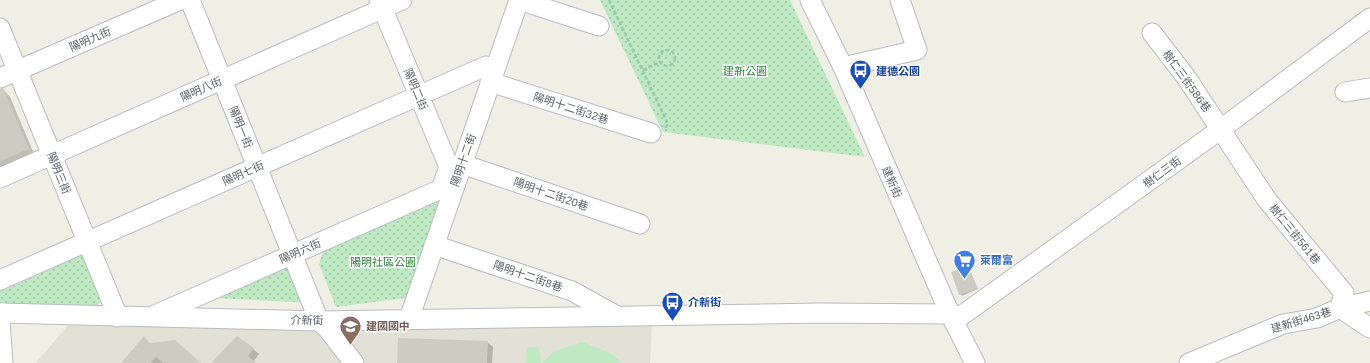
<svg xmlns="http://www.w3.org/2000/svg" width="1370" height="363" viewBox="0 0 1370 363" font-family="Helvetica,'Noto Sans TC',sans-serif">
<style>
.education{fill:#e2e1d5}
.green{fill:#bfe9c3}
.park{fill:url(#park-dots)}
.shadow{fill:#0003}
.building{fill:#cdccc3}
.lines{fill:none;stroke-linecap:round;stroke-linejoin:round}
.minor-casing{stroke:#b9bcc1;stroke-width:21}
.path{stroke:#97cbac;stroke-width:2.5;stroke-dasharray:4 2;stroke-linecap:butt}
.minor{stroke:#fff;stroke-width:19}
.labels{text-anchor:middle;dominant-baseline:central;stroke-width:3;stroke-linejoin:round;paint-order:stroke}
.street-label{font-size:11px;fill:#5c6066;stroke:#fff}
.park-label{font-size:11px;fill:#2e843a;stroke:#fff}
.transit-label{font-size:11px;font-weight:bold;fill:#164399;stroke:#fff;text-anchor:start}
.shop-label{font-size:11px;font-weight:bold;fill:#366cbe;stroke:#fff;text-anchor:start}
.education-label{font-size:11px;font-weight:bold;fill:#785e54;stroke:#fff;text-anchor:start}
</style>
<defs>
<pattern id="park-dots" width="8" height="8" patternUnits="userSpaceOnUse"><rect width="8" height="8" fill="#bfe9c3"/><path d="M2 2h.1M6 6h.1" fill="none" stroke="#9ec0a2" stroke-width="1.8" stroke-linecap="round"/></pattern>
</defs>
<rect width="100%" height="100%" fill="#f0efe5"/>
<path class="education" d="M68,325l259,3 325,-3 -2,38h-614z"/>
<g class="green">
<path d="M582,342l28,11 12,10h-80l11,-11z"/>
<path d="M539,347l2,16h-15l1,-15z"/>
</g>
<g class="park">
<path d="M600,0h190l75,157 -202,-25z"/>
<path d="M446,193l-33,104 -77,10 -17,-43 6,-20z"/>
<path d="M83,249l21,49 -7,8 -97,-2v-16z"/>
<path d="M294,258l18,45 -97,-5z"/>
</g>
<g class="shadow">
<path d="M0,89h3l7,8 25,59 -35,15z"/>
<path d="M968,266l10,23 -16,7 -2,-2z"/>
<path d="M487,342l6,5 -1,16h-94z"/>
<path d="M150,344l50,19h-78z"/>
<path d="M253,349l6,5 -6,8 1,1h-41z"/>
</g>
<g class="building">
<path d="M3,88l26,61 -29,12v-72z"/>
<path d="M968,265l9,23 -18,7 -8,-23z"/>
<path d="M144,336l6,7 25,-3 26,23h-38l-7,-6 -5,6h-30z"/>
<path d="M237,336l17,12 -6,8 8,7h-45z"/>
<path d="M398,338l90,3 -1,22h-90z"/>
</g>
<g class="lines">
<defs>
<g id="minor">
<path d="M190,0l129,321 8,7 27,35"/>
<path d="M519,0l80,26"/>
<path d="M810,0l33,67 107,247 25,49"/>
<path d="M0,28l118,289"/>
<path d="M1152,33l34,44 81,123 77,93 -4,15"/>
<path d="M843,67l74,-17 -17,-50"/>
<path d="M0,78l180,-78"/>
<path d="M490,82l161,51"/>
<path d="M1345,92l25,-4"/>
<path d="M462,164l178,60"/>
<path d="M0,178l402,-178"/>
<path d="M434,245l138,46 45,25"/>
<path d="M0,280l486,-214"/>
<path d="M1340,308l30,20"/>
<path d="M0,313l319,8 501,-8 130,1 11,2 260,-187 149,-111"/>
<path d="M2,313l-2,7 3,43"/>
<path d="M155,315l286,-126 8,-22 -70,-167"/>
<path d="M409,319l110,-319"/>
<path d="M1189,363l94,-39 34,-6 23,-10 30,-7"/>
</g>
</defs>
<use href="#minor" class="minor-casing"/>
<g class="path">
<path d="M609,0l59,124 -3,4"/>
<circle cx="667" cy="58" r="8"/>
<path d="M643,70l17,-8"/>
</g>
<use href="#minor" class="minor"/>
</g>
<defs>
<symbol id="bus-pin" viewBox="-11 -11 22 30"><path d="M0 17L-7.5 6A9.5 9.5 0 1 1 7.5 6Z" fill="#1a4fb4" stroke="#fff"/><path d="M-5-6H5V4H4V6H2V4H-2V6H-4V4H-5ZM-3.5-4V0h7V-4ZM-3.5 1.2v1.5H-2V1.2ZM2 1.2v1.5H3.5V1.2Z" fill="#fff"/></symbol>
<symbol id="supermarket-pin" viewBox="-11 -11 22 30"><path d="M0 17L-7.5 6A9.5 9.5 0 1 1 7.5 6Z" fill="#3f7fe0" stroke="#fff"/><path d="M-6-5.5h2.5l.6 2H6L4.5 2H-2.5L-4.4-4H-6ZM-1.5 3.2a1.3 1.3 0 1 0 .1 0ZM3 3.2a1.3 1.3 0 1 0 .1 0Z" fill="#fff"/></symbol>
<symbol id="school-pin" viewBox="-11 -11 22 30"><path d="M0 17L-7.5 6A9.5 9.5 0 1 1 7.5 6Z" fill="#8d6e63" stroke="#fff"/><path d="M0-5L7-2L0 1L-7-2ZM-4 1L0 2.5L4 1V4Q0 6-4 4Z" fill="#fff"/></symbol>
</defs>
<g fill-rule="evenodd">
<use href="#bus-pin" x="848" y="58" width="25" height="34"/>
<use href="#supermarket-pin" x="952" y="248" width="25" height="34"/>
<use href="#bus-pin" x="660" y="290" width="25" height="34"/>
<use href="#school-pin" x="338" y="314" width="25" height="34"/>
</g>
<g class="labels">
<g class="street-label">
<text transform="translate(90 39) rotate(-24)">陽明九街</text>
<text transform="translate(1187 81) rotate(54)">樹仁三街586巷</text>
<text transform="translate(201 89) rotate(-24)">陽明八街</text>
<text transform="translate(416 89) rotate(67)">陽明二街</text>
<text transform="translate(571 108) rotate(18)">陽明十二街32巷</text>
<text transform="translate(241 127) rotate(68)">陽明一街</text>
<text transform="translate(463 160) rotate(-71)">陽明十二街</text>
<text transform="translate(1162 172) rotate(-36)">樹仁三街</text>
<text transform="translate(59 173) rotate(68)">陽明三街</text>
<text transform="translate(243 173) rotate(-24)">陽明七街</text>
<text transform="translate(892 182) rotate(66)">建新街</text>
<text transform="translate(551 194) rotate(19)">陽明十二街20巷</text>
<text transform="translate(1295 234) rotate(51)">樹仁三街561巷</text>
<text transform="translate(300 251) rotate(-24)">陽明六街</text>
<text transform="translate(528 276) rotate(19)">陽明十二街8巷</text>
<text transform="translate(307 320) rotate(1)">介新街</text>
<text transform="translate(1301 320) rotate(-17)">建新街463巷</text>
</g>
<g class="park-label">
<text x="745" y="71">建新公園</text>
<text x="383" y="262">陽明社區公園</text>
</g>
<g class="transit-label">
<text x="876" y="71">建德公園</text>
<text x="688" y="302">介新街</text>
</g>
<g class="shop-label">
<text x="980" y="260">萊爾富</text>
</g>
<g class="education-label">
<text x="366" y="326">建國國中</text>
</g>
</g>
</svg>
